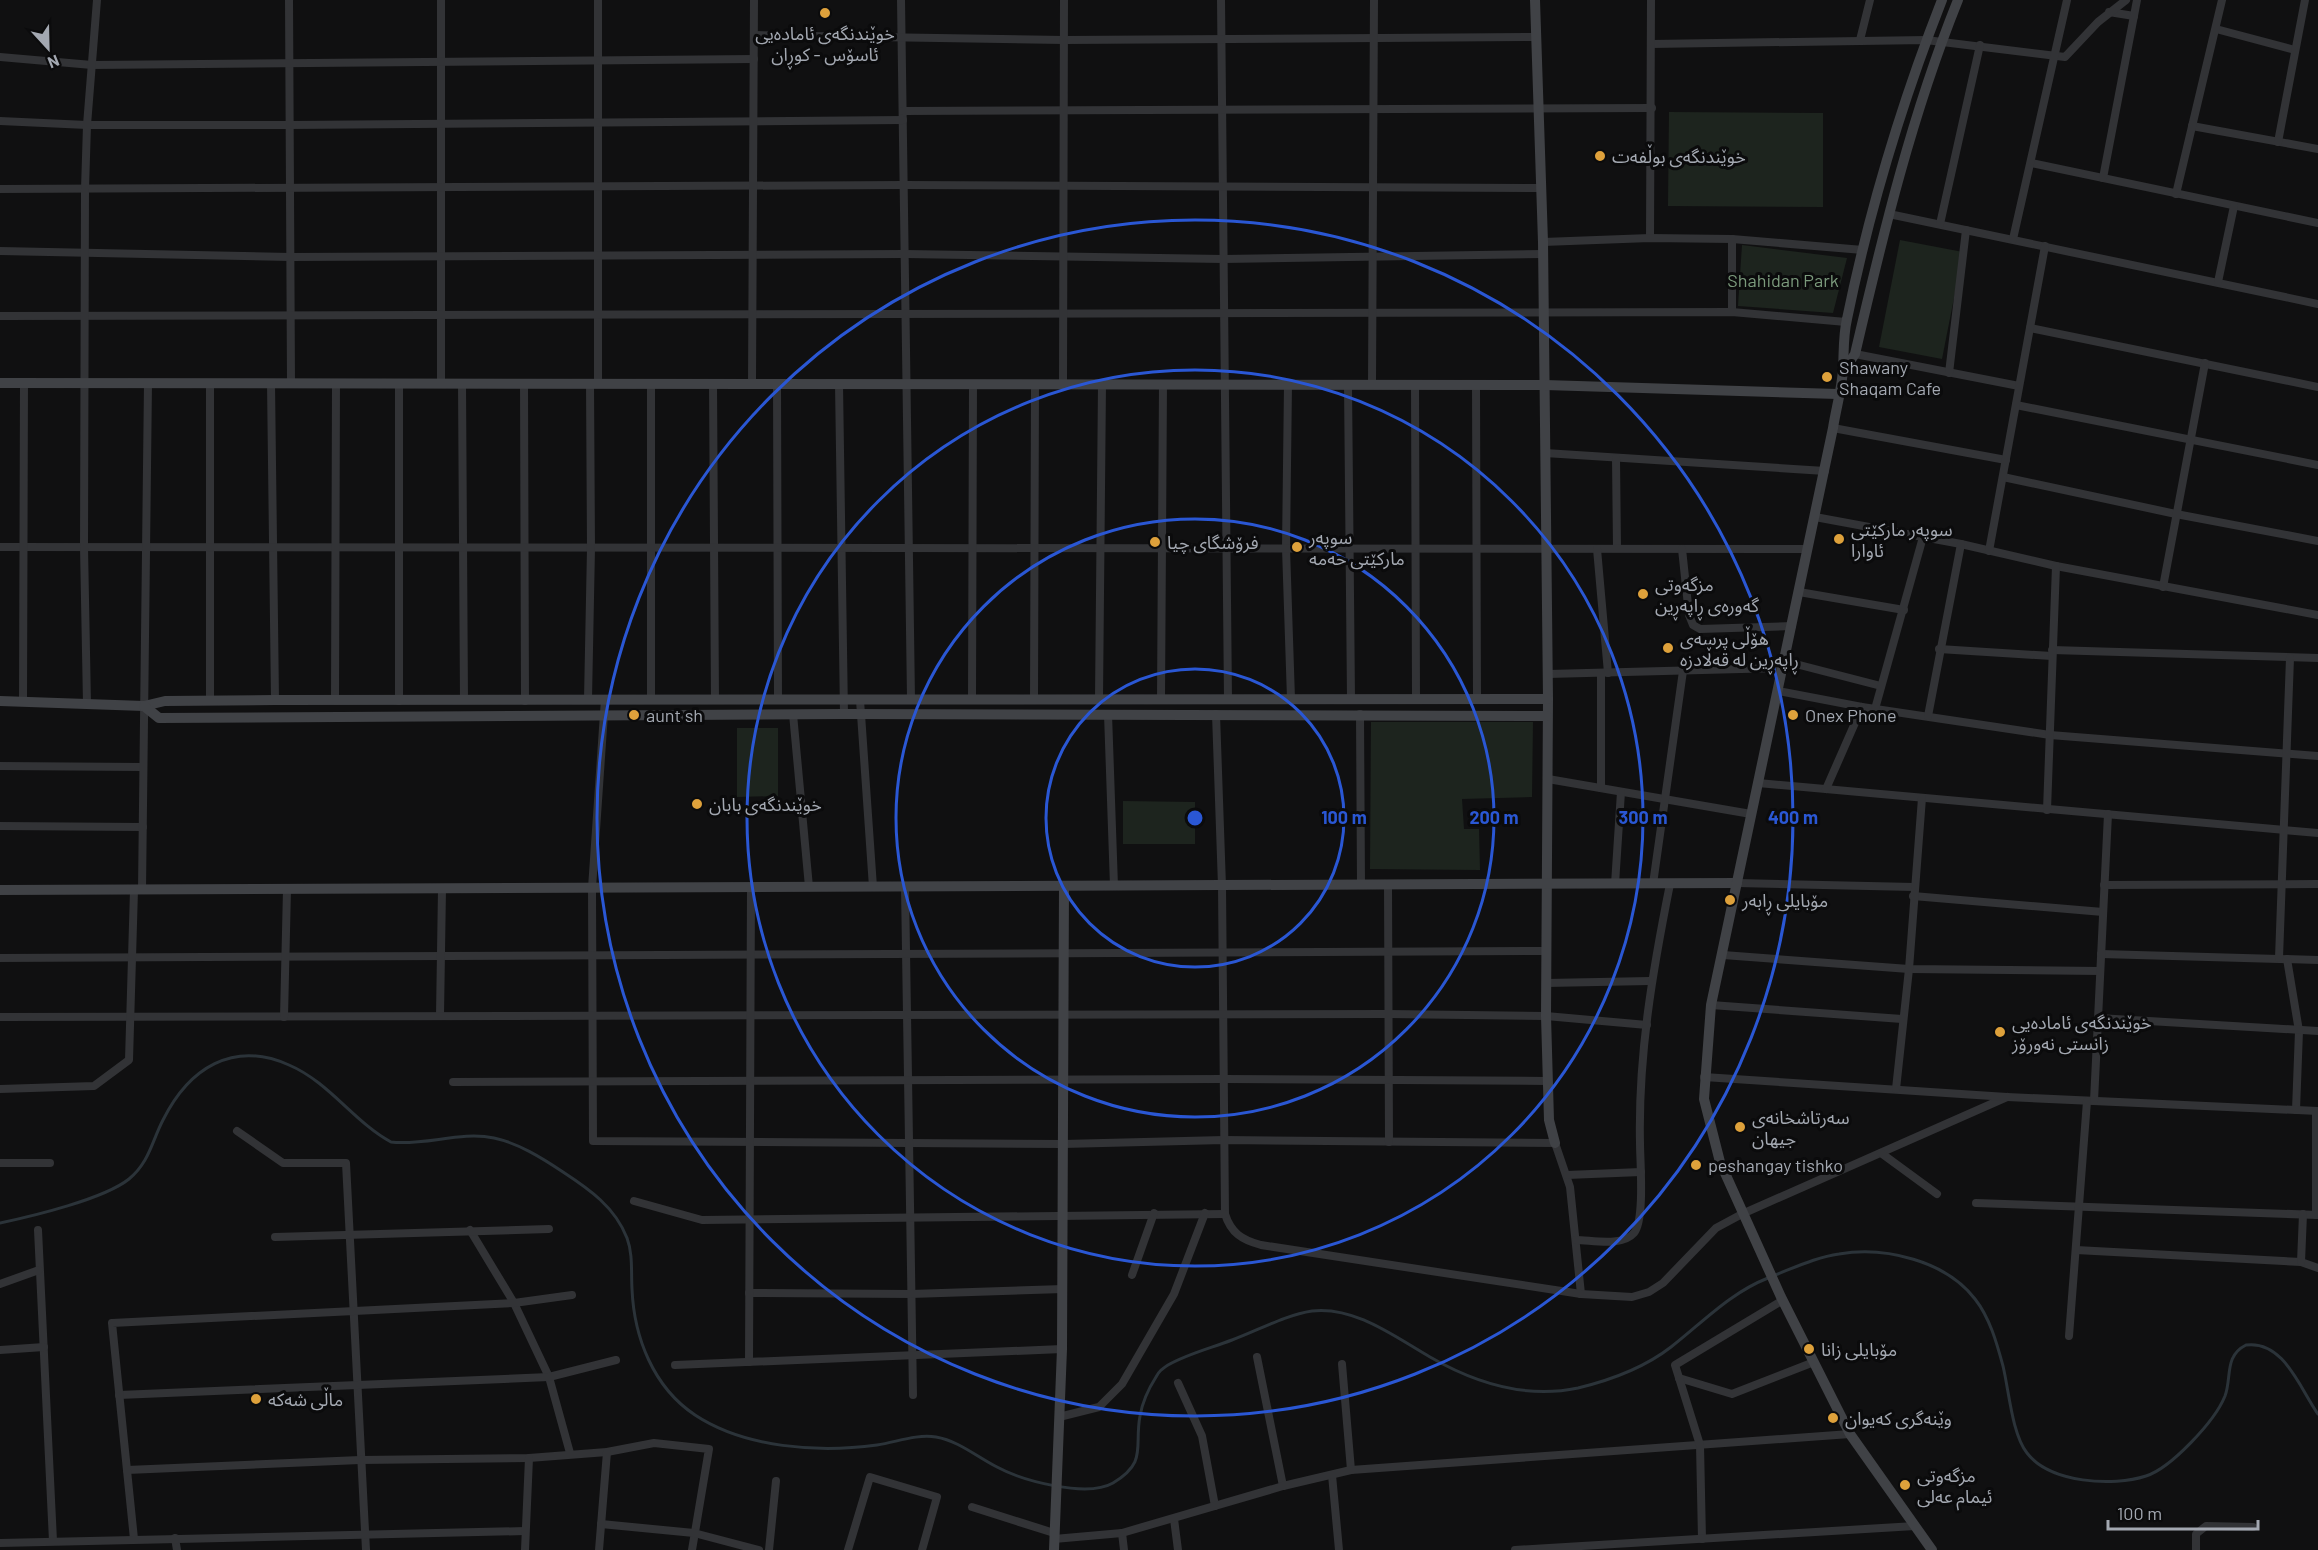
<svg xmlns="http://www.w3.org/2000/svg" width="2318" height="1550" viewBox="0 0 2318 1550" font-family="Barlow,'Noto Sans Arabic',sans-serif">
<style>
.green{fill:#1d241e}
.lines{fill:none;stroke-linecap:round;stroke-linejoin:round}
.stream{stroke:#2b3339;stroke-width:3}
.street{stroke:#323336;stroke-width:8}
.secondary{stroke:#404246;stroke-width:10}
.ring{fill:none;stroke:#2a57d4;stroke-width:3}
.poi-dot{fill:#dea13b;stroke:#0b0b0c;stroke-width:2}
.labels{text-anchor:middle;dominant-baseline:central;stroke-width:6;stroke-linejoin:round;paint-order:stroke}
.poi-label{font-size:18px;fill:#a3a8b1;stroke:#0b0b0c;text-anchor:start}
.park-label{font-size:18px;fill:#7b9a7c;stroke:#0b0b0c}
.centre{fill:#2a57d4;stroke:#0b0b0c;stroke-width:3}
.ring-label{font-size:18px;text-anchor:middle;font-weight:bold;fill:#2a57d4;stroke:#0b0b0c;stroke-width:6;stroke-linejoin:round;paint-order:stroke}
</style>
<rect width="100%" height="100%" fill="#101011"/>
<g class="green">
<path d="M1669,112l154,1v94l-155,-1z"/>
<path d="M1900,240l63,12 -21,107 -63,-12z"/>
<path d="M1742,245l105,13 -14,55 -95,-7z"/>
<path d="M1371,722h162l-1,75 -70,2 2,30h15l1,41 -110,-1z"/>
<path d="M737,728h41v68l-41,1z"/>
<path d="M1123,801l72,1v42h-72z"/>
</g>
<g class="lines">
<g class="stream">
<path d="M0,1223c33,-7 104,-24 129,-44 20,-16 23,-38 34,-59 26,-52 70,-80 126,-55 40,17 65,57 102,77 34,4 69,-11 103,-4 24,5 48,20 69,34 26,17 52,35 64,66 6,16 4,34 5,51 2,48 21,98 63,126 50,33 123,38 182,30 20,-3 39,-11 59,-8 23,4 41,20 61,30 26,14 90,31 116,16 35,-21 21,-36 27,-67 2,-12 9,-28 16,-39 3,-6 6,-8 12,-12 19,-11 43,-17 64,-25 25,-9 53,-25 80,-29 43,-5 83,26 118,46 45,26 96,42 148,31 33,-8 66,-20 93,-41 32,-25 59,-54 97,-69"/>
<path d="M1775,1275c21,-8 42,-18 64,-21 46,-8 107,7 136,45 15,19 22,45 28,67 6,25 9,68 24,87 23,30 86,34 119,23 25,-8 69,-55 79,-80 7,-19 -1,-40 21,-51 38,-5 54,44 72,69"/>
</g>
<g class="street">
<path d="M289,0l2,383"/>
<path d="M441,0v383"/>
<path d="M598,0v384"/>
<path d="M901,0l10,699"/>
<path d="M1221,0l7,699"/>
<path d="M2109,12l25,4"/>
<path d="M2216,29l79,21"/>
<path d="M754,35l310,5 472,-3"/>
<path d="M1860,40l10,-40"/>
<path d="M1651,44l275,-4 139,17 33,-35 28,-22"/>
<path d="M0,57l92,8 662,-6"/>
<path d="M903,111l749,-3"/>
<path d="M0,121l87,4h203l613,-5"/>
<path d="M2192,126l126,23"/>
<path d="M2278,142l27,-142"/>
<path d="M2031,163l287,60"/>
<path d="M2103,178l34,-178"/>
<path d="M0,189l904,-4 638,3"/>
<path d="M2176,194l46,-194"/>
<path d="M1889,214l429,90"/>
<path d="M1940,224l40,-179"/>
<path d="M1650,238l1,-238"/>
<path d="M2013,239l54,-239"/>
<path d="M1543,242l107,-4 82,1 131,11"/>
<path d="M0,251l290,6 615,-3 318,5 320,-5"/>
<path d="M2218,282l16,-76"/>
<path d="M1732,312v-73"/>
<path d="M0,316l1732,-4 114,10"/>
<path d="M2030,328l288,59"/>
<path d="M1855,354l164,32"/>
<path d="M1949,373l17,-143"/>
<path d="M210,383v317"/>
<path d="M271,383l4,317"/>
<path d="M462,383l2,317"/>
<path d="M524,383l1,318"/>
<path d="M713,383l2,317"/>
<path d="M752,383l2,-383"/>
<path d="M777,383l1,317"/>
<path d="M839,384l5,330"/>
<path d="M1063,384l1,-384"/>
<path d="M1288,384l-2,164 5,151"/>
<path d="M1348,384l3,315"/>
<path d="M1372,384l2,-384"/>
<path d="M1415,384l1,315"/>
<path d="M1476,385l1,314"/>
<path d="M2016,405l302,60"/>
<path d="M1833,428l173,32"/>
<path d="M1545,453l280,18"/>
<path d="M1616,458l1,90"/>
<path d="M2003,477l173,37 142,27"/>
<path d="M1815,517l146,27 95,22 262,49"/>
<path d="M0,547l1808,2"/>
<path d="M1597,549l11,124"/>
<path d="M1682,549l7,66 4,10 7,4 92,-3"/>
<path d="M1989,551l56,-305"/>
<path d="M2163,587l42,-224"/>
<path d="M1799,592l105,18"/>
<path d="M1939,649l113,7"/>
<path d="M2052,650l266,8"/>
<path d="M1784,661l97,25"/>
<path d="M1548,674l234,-6"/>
<path d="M1778,691l84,16 188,28 268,21"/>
<path d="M588,699l3,-151 -1,-165"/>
<path d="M605,699l-13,189 1,253 470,3 161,-4 331,3 15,44 11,107"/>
<path d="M651,699v-315"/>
<path d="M972,699l1,-315"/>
<path d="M1034,699l1,-315"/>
<path d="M1099,699l3,-315"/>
<path d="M1161,699l2,-315"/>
<path d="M335,700l1,-317"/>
<path d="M860,700l13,187"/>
<path d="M399,701v-318"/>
<path d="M23,702l1,-319"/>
<path d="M87,704l-3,-157 1,-358 2,-64 10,-125"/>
<path d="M1875,709l48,-172"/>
<path d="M793,714l16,173"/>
<path d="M1108,714l6,172"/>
<path d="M1216,714l6,172 3,328c6,19 17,26 36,31l320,49 51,3 17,-5 14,-9 53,-55 26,-14 265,-117"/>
<path d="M1360,714l1,171"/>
<path d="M1928,716l33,-172"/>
<path d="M0,766l143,1"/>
<path d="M1548,779l203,35"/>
<path d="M1758,783l560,50"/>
<path d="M1601,788v-115"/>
<path d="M1826,789l36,-82"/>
<path d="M2047,810l9,-244"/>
<path d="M0,826l143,1"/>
<path d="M1737,883l177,4"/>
<path d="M1615,884l6,-92"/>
<path d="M1653,884l30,-213"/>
<path d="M1388,885l1,257"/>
<path d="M2104,885l214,-1"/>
<path d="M905,887l8,508"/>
<path d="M142,890l6,-507"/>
<path d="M1913,896l190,16"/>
<path d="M2101,954l217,6"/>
<path d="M1723,955l186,14 191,2"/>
<path d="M0,958l1545,-7"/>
<path d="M2279,958l11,-300"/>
<path d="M2287,959l12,72 -3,79"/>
<path d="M1546,983l104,-2"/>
<path d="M1711,1005l191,14"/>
<path d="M440,1015l2,-126"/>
<path d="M0,1017l1388,-3 158,2 101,9"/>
<path d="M284,1017l3,-128"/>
<path d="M2098,1018l220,13"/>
<path d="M1704,1077l303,20 311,14"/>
<path d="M453,1082l771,-3 323,2"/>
<path d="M0,1089l94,-3 35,-26 5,-170"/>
<path d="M1896,1089l13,-120 13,-171"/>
<path d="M2094,1101l14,-287"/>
<path d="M2316,1111v104"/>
<path d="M237,1131l46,32h63l20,387"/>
<path d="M1881,1153l56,41"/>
<path d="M0,1163h50"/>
<path d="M1567,1175l74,-3"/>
<path d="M634,1201l68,19 523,-6"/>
<path d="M1976,1203l342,12"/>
<path d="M38,1230l15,311"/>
<path d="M470,1230l44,73 35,74 21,76"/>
<path d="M275,1237l274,-8"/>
<path d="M1576,1240c16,0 46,7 58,-7 11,-13 6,-72 6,-90 -2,-88 13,-174 30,-259"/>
<path d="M2076,1250l225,12 17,6"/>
<path d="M2301,1262l2,-48"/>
<path d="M1132,1275l22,-62"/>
<path d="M0,1284l39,-14"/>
<path d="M749,1293l162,1 152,-5"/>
<path d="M2069,1336l18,-235"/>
<path d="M0,1350l44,-3"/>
<path d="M1257,1357l26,129"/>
<path d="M749,1362l2,-475"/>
<path d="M1342,1364l9,106"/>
<path d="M675,1365l387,-16"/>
<path d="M1679,1378l53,16 82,-32"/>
<path d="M1178,1383l24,53 13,70"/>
<path d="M119,1395l430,-18 67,-17"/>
<path d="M1059,1417l40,-10 23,-23 52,-90 31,-81"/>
<path d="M127,1470l233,-10 169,-2 78,-6 47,-9 55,6 -17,101"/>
<path d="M1332,1475l7,75"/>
<path d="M972,1507l82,26"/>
<path d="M1174,1519l4,31"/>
<path d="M601,1524l93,9 65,17"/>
<path d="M1122,1533l2,17"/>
<path d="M175,1538l2,12"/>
<path d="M134,1539l-22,-216 402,-20 58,-8"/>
<path d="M1054,1539l68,-6 161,-47 68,-16 499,-36"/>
<path d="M1702,1539l-2,-94 -25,-80 108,-65"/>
<path d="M0,1543l525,-12"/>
<path d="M525,1550l4,-92"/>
<path d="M599,1550l8,-98"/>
<path d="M769,1550l7,-69"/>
<path d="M848,1550l22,-73 67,20 -15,53"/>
<path d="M1515,1550l400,-24"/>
<path d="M2196,1550v-16l10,-8 47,1"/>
</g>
<g class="secondary">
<path d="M1535,0l8,242 5,457 -2,317 3,104 6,23"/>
<path d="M1844,370l11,-16c28,-120 57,-240 103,-354"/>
<path d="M0,383l1545,2 293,9"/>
<path d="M0,701l144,5 21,-5 110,-1 1273,-1"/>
<path d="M144,706l15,12 685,-4 703,2"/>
<path d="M0,890l1737,-7"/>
<path d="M1054,1550l8,-201 2,-463"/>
<path d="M1932,1550l-82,-116 -69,-137 -61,-135 -16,-63 7,-94 122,-577c3,-19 9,-40 10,-59 1,-17 0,-33 4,-50 22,-107 55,-217 95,-319"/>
</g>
</g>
<g class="ring">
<circle cx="1195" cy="818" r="149"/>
<circle cx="1195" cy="818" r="299"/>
<circle cx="1195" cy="818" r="448"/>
<circle cx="1195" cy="818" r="598"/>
</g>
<g class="poi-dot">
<circle cx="825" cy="13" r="6"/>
<circle cx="1600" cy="156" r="6"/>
<circle cx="1827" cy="377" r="6"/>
<circle cx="1839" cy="539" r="6"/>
<circle cx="1155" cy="542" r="6"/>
<circle cx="1297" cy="547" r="6"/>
<circle cx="1643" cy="594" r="6"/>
<circle cx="1668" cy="648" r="6"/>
<circle cx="634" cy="715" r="6"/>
<circle cx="1793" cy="715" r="6"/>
<circle cx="697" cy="804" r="6"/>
<circle cx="1730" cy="900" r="6"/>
<circle cx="2000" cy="1032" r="6"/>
<circle cx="1740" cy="1127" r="6"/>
<circle cx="1696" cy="1165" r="6"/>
<circle cx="1809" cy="1349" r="6"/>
<circle cx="256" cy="1399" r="6"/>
<circle cx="1833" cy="1418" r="6"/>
<circle cx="1905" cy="1485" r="6"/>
</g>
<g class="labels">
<g class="poi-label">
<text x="825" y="33" text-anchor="middle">خوێندنگەی ئامادەیی<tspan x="825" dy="21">ئاسۆس - کوڕان</tspan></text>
<text x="1612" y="156">خوێندنگەی بوڵفەت</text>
<text x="1839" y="367">Shawany<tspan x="1839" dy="21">Shaqam Cafe</tspan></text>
<text x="1851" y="529">سوپەر مارکێتی<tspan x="1851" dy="21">ئاوارا</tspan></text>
<text x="1309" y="537">سوپەر<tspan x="1309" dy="21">مارکێتی حەمە</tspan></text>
<text x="1167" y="542">فرۆشگای چیا</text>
<text x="1655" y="584">مزگەوتی<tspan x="1655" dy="21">گەورەی ڕاپەڕین</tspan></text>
<text x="1680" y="638">هۆڵی پرسەی<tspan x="1680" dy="21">ڕاپەڕین لە قەڵادزە</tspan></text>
<text x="646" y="715">aunt sh</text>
<text x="1805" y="715">Onex Phone</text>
<text x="709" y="804">خوێندنگەی بابان</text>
<text x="1742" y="900">مۆبایلی ڕابەر</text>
<text x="2012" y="1022">خوێندنگەی ئامادەیی<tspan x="2012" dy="21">زانستی نەورۆز</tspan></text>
<text x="1752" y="1117">سەرتاشخانەی<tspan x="1752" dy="21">جیهان</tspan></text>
<text x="1708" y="1165">peshangay tishko</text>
<text x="1821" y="1349">مۆبایلی زانا</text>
<text x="268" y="1399">ماڵی شەکە</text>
<text x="1845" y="1418">وێنەگری کەیوان</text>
<text x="1917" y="1475">مزگەوتی<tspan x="1917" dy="21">ئیمام عەلی</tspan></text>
</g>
<g class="park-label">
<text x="1783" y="280">Shahidan Park</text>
</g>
</g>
<circle cx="1195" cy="818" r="9" class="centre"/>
<g class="ring-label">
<text x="1344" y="824">100 m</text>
<text x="1494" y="824">200 m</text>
<text x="1643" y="824">300 m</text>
<text x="1793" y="824">400 m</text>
</g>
<g transform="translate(48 48) rotate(158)" stroke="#0b0b0c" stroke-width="4.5" paint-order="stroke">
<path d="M0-4.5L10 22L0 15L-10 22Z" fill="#a3a8b1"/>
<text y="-9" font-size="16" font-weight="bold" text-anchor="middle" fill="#a3a8b1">N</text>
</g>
<path d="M2108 1520v9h150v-9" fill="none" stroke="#a3a8b1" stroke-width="3"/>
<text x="2117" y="1520" font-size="18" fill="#a3a8b1" stroke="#0b0b0c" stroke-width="4.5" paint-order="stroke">100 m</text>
</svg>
